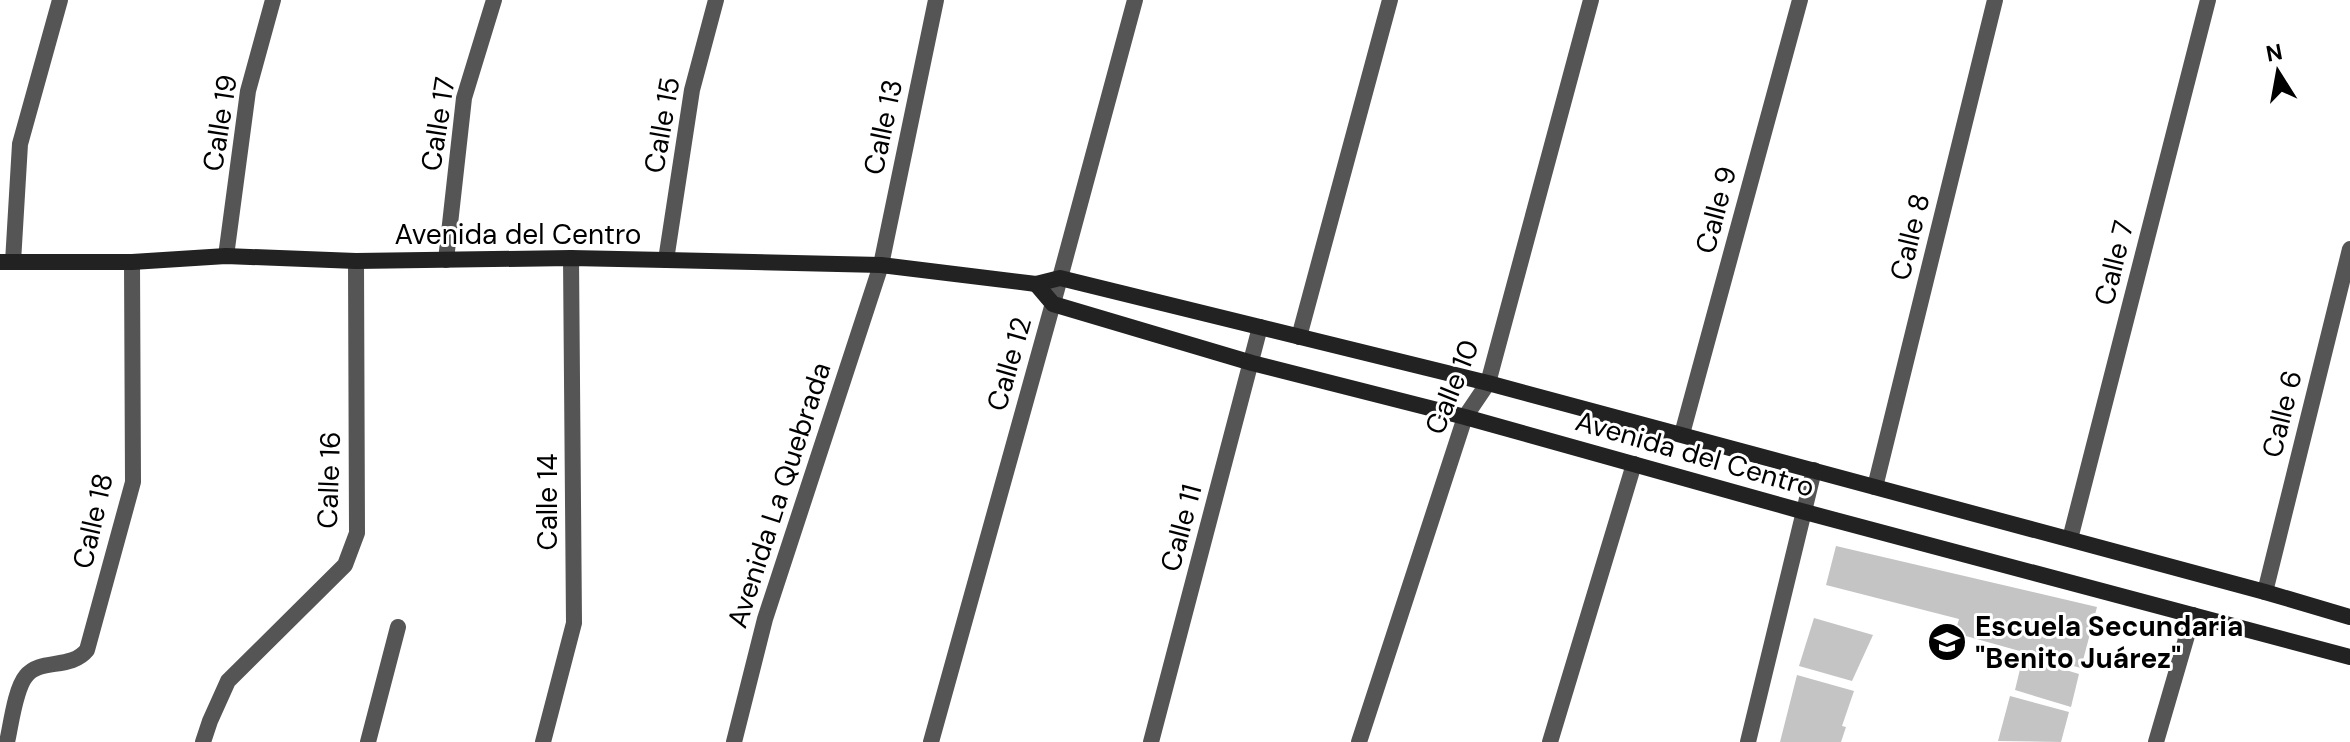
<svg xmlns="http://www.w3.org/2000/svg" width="2350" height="742" viewBox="0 0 2350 742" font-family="'DM Sans',sans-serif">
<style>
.building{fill:#c4c4c4}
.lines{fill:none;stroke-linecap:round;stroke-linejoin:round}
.street{stroke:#555;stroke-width:16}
.secondary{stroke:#222;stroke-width:16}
.labels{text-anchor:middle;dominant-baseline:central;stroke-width:6;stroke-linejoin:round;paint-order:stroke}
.street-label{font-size:28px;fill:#000;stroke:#fff}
.poi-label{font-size:28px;font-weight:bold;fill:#000;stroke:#fff;text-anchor:start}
</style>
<rect width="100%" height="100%" fill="#fff"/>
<g class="building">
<path d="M1836,546l261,61 -16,61 -126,-35 4,-14 -133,-34z"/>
<path d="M1814,618l59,17 -21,46 -53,-15z"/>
<path d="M2023,657l56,17 -8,33 -56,-17z"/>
<path d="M1797,675l57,16 -12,35 4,1 -5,15h-61z"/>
<path d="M2010,696l59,16 -8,30 -63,-1z"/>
</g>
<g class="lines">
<g class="street">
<path d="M226,256l22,-165 25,-91"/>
<path d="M446,260l18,-162 30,-98"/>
<path d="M666,260l26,-170 24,-90"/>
<path d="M13,262l7,-118 40,-144"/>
<path d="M1299,337l91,-337"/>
<path d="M1682,434l118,-434"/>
<path d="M1875,487l120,-487"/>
<path d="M2070,539l138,-539"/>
<path d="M2265,592l85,-343"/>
<path d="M7,742c4,-17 8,-53 19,-66 14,-18 45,-6 61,-26l46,-168 -1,-220"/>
<path d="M203,742l7,-21 18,-40 117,-116 12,-32 -1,-272"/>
<path d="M368,742l30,-115"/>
<path d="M543,742l31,-119 -3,-365"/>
<path d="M734,742l31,-123 116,-354 55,-265"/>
<path d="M931,742l129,-464 75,-278"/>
<path d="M1151,742l109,-415"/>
<path d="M1359,742l106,-325 23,-34 103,-383"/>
<path d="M1550,742l84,-278"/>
<path d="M1748,742l66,-272"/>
<path d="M2156,742l37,-127"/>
</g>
<g class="secondary">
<path d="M0,262h132l94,-6 130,5 215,-3 95,2 215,5 155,19 24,-6 428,105 777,209 85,25"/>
<path d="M1036,284l17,20 199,59 213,54 340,95 545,145"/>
</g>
</g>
<defs>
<symbol id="school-disc" viewBox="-11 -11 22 22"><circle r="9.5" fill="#000" stroke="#fff"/><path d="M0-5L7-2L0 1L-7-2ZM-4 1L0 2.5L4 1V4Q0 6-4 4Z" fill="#fff"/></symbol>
</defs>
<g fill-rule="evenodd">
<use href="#school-disc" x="1925" y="620" width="44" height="44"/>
</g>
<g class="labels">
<g class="street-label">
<text transform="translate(220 123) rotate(-81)">Calle 19</text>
<text transform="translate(438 124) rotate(-81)">Calle 17</text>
<text transform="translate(662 125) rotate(-80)">Calle 15</text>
<text transform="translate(883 127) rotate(-78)">Calle 13</text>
<text transform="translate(1716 210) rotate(-75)">Calle 9</text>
<text x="518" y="234">Avenida del Centro</text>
<text transform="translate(1910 237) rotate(-76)">Calle 8</text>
<text transform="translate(2114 263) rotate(-76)">Calle 7</text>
<text transform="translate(1009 364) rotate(-74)">Calle 12</text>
<text transform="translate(1452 387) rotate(-68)">Calle 10</text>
<text transform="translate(2282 414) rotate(-76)">Calle 6</text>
<text transform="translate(1695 454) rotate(16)">Avenida del Centro</text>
<text transform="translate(329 480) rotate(-88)">Calle 16</text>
<text transform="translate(779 495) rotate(-72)">Avenida La Quebrada</text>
<text transform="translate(547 502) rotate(-90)">Calle 14</text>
<text transform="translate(93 521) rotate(-77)">Calle 18</text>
<text transform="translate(1181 528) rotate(-75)">Calle 11</text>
</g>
<g class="poi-label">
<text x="1975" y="626">Escuela Secundaria<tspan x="1975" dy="32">"Benito Juárez"</tspan></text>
</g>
</g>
<g transform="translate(2278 72) rotate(349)" stroke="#ffffff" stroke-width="6" paint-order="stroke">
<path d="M0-6L14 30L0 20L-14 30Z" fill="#000000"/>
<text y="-12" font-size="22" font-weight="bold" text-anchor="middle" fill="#000000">N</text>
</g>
</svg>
